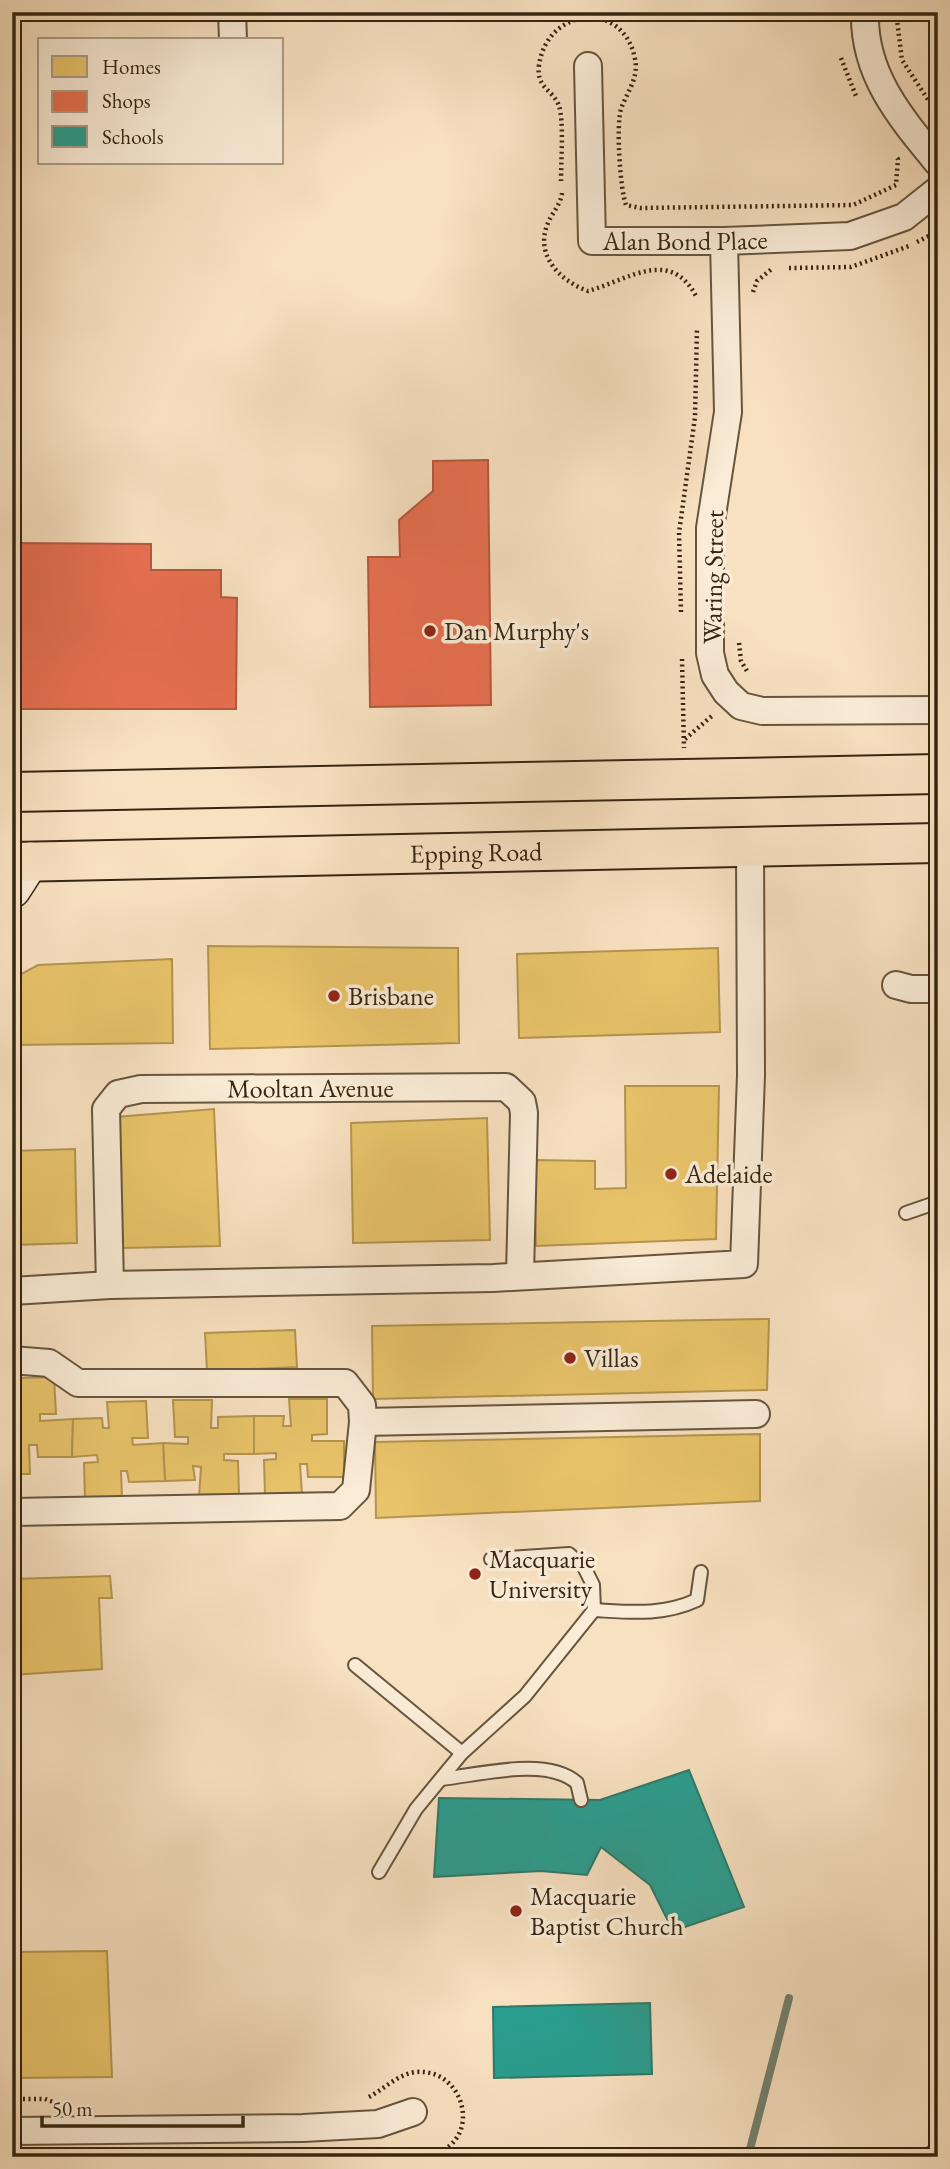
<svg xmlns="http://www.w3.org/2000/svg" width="950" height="2169" viewBox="0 0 950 2169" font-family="'EB Garamond',serif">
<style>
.homes{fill:#e9c46a;stroke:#b3954f;stroke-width:2}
.shops{fill:#e76f51;stroke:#b2593e;stroke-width:2}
.schools{fill:#2a9d8f;stroke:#2e7969;stroke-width:2}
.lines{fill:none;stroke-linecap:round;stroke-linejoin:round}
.stream{stroke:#748172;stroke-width:8}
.service-casing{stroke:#66553d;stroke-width:16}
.minor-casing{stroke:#66553d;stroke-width:30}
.secondary-casing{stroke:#362611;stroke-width:40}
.primary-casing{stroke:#362611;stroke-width:42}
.path{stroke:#362611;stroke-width:4.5;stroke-dasharray:2 3.5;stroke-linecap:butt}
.service{stroke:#faecd7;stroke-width:12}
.minor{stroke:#faecd7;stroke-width:26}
.secondary{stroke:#faecd7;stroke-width:37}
.primary{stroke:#f8e1c1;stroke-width:38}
.poi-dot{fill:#8f2418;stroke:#faecd7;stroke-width:2.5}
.labels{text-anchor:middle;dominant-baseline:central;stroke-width:7;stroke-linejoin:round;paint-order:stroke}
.street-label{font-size:26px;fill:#362611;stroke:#faecd7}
.poi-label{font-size:26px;fill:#362611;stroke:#faecd7;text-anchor:start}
</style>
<rect width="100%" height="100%" fill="#f8e1c1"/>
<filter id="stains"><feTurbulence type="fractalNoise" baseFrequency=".00286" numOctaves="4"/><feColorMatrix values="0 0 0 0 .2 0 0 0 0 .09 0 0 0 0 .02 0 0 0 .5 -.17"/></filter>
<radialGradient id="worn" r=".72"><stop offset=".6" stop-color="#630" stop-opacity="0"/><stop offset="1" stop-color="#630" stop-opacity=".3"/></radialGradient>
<g class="homes">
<path d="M208,946l250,2 1,95 -249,6z"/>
<path d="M718,948l2,84 -201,6 -2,-84z"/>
<path d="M172,959l1,84 -161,2v-66l26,-14z"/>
<path d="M625,1086h94l-3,153 -180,7 -2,-86 61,1v28l31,-1z"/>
<path d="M214,1109l6,137 -99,2 -5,-131z"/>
<path d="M487,1118l3,122 -137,3 -2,-120z"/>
<path d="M75,1149l2,94 -65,2v-94z"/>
<path d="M769,1319l-2,71 -394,9 -1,-73z"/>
<path d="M295,1330l2,37 -90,4 -2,-38z"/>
<path d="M54,1377l2,37h-16v7l33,-2 -1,38h-34l-1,-12h-8l1,29h-18v-68l7,-1 -1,-27z"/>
<path d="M289,1399h38v35l-15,1v6h32v36h-36l-1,-13h-7l2,30 -37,2 -1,-36 12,-1v-6l-22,1v-38h30l-1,10h8z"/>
<path d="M173,1400h39l-1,28h7v-11l36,-1v38h-30v6l14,1 1,34 -40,2 2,-30 -8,-1 2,14 -30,1 -2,-38 25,1v-7h-13z"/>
<path d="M146,1401l2,37h-16l1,7 30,-2 2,38 -36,1 -2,-11h-6l1,27 -37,1 -1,-36 14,-1 -1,-7 -25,2 1,-38 29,-1 1,10h6l-2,-26z"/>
<path d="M760,1434v67l-384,17 -1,-76z"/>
<path d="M110,1576l2,22h-13l3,71 -90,6v-96z"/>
<path d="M107,1951l5,126 -100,1v-126z"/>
<path d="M633,2153v4h-103v-3z"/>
</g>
<g class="shops">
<path d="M488,460l3,245 -121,2 -2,-150h32l-1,-37 34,-29v-30z"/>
<path d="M12,543l139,1v26h70v27l16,1 -1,111h-224z"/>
<path d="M938,2138v19h-22z"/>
</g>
<g class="schools">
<path d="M689,1770l55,137 -71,24 -23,-46 -49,-38 -14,28 -46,-4 -107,6 5,-79 161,2z"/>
<path d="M650,2003l2,71 -158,4 -1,-71z"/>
</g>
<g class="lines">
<path class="stream" d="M748,2157l41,-159"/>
<defs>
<g id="service">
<path d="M906,1213l32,-11"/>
<path d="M594,1610c36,2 68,6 103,-10l4,-28"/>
<path d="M355,1665l107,88"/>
<path d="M441,1779c38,-4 106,-23 136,4l4,17"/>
<path d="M379,1872l37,-63 46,-56 63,-57 69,-86 -1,-25 -9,-18 -15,-13 -78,5"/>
</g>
<g id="minor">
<path d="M232,12l1,28"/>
<path d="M865,12c-2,62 35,105 73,151"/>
<path id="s1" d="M588,66l4,175h132l126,-5 54,-19 34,-27"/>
<path d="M724,241l4,171 -18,116v125l5,22 11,17 15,14 21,5 176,-1"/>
<path d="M896,985l15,4h27"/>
<path id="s2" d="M110,1285l-4,-176 12,-15 23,-5 365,-2 16,15 2,11 -4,162"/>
<path d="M12,1291l98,-6 383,-7 251,-14 7,-189 -1,-229"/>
<path d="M12,1360l37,3 29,20h267l17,22 1,17 -7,68 -16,16 -328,6"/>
<path d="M363,1422l393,-8"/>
<path d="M12,2131l291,-3 75,-4 35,-12"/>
</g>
<path id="secondary" d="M12,889l18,-28"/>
<g id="primary">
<path d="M12,792l926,-18"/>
<path id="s3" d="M12,862l926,-19"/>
</g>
</defs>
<use href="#service" class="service-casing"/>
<use href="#minor" class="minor-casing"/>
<use href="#secondary" class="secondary-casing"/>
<use href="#primary" class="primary-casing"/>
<g class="path">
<path d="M896,12l6,48 36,55"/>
<path d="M841,58l15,38"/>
<path d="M561,181c0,-18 3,-61 -2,-75 -6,-17 -23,-17 -20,-41 9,-59 85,-65 96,-6 4,19 -8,33 -14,50 -5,16 -1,80 5,96l14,3 213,-3 43,-20 2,-26 -3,-3"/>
<path d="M562,193c-1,11 -10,20 -14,30 -14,32 12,58 40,68 40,-11 83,-45 109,7"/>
<path d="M917,242l21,-11"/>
<path d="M789,268l62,-1 58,-21"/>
<path d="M753,292l4,-11 16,-13"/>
<path d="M681,612l-2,-79 16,-116 2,-89"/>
<path d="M739,643l2,18 6,10"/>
<path d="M682,659l2,89"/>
<path d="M685,739l28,-24"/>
<path d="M369,2097c15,-8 29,-23 47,-25 49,-4 67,67 18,82 -16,4 -38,2 -54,3"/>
<path d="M12,2099h33l11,4"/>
</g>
<use href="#service" class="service"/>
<use href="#minor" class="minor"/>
<use href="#secondary" class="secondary"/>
<use href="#primary" class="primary"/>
</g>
<g class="poi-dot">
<circle cx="430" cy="631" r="7"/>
<circle cx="334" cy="996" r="7"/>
<circle cx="671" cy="1174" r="7"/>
<circle cx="570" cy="1358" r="7"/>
<circle cx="475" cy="1574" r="7"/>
<circle cx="516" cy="1911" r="7"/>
</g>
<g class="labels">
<g class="street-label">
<text stroke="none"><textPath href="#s1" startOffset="268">Alan Bond Place</textPath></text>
<text transform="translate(713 577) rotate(-89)">Waring Street</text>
<text stroke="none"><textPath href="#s3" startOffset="464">Epping Road</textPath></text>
<text stroke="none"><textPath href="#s2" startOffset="388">Mooltan Avenue</textPath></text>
</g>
<g class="poi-label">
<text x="444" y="631">Dan Murphy's</text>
<text x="348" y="996">Brisbane</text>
<text x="685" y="1174">Adelaide</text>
<text x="584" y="1358">Villas</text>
<text x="489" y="1559">Macquarie<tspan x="489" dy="30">University</tspan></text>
<text x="530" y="1896">Macquarie<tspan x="530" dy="30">Baptist Church</tspan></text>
</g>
</g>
<rect width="950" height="2169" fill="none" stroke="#f8e1c1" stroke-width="42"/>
<rect x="14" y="14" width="922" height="2141" fill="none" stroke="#362611" stroke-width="3.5"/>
<rect x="21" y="21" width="908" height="2127" fill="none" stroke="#362611" stroke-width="2"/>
<rect x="38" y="38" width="245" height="126" fill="#faecd7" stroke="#ac9d88" stroke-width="2"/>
<rect x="52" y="56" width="35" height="21" fill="#e9c46a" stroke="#ac9d88" stroke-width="2"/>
<text x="102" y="74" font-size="21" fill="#362611">Homes</text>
<rect x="52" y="91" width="35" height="21" fill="#e76f51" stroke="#ac9d88" stroke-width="2"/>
<text x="102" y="108" font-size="21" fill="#362611">Shops</text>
<rect x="52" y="126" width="35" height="21" fill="#2a9d8f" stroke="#ac9d88" stroke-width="2"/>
<text x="102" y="144" font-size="21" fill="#362611">Schools</text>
<path d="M42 2116v10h201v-10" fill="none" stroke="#362611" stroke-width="3.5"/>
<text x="52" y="2116" font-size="21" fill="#362611" stroke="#faecd7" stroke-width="5" paint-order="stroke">50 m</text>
<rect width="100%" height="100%" filter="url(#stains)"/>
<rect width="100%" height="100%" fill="url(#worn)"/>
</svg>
